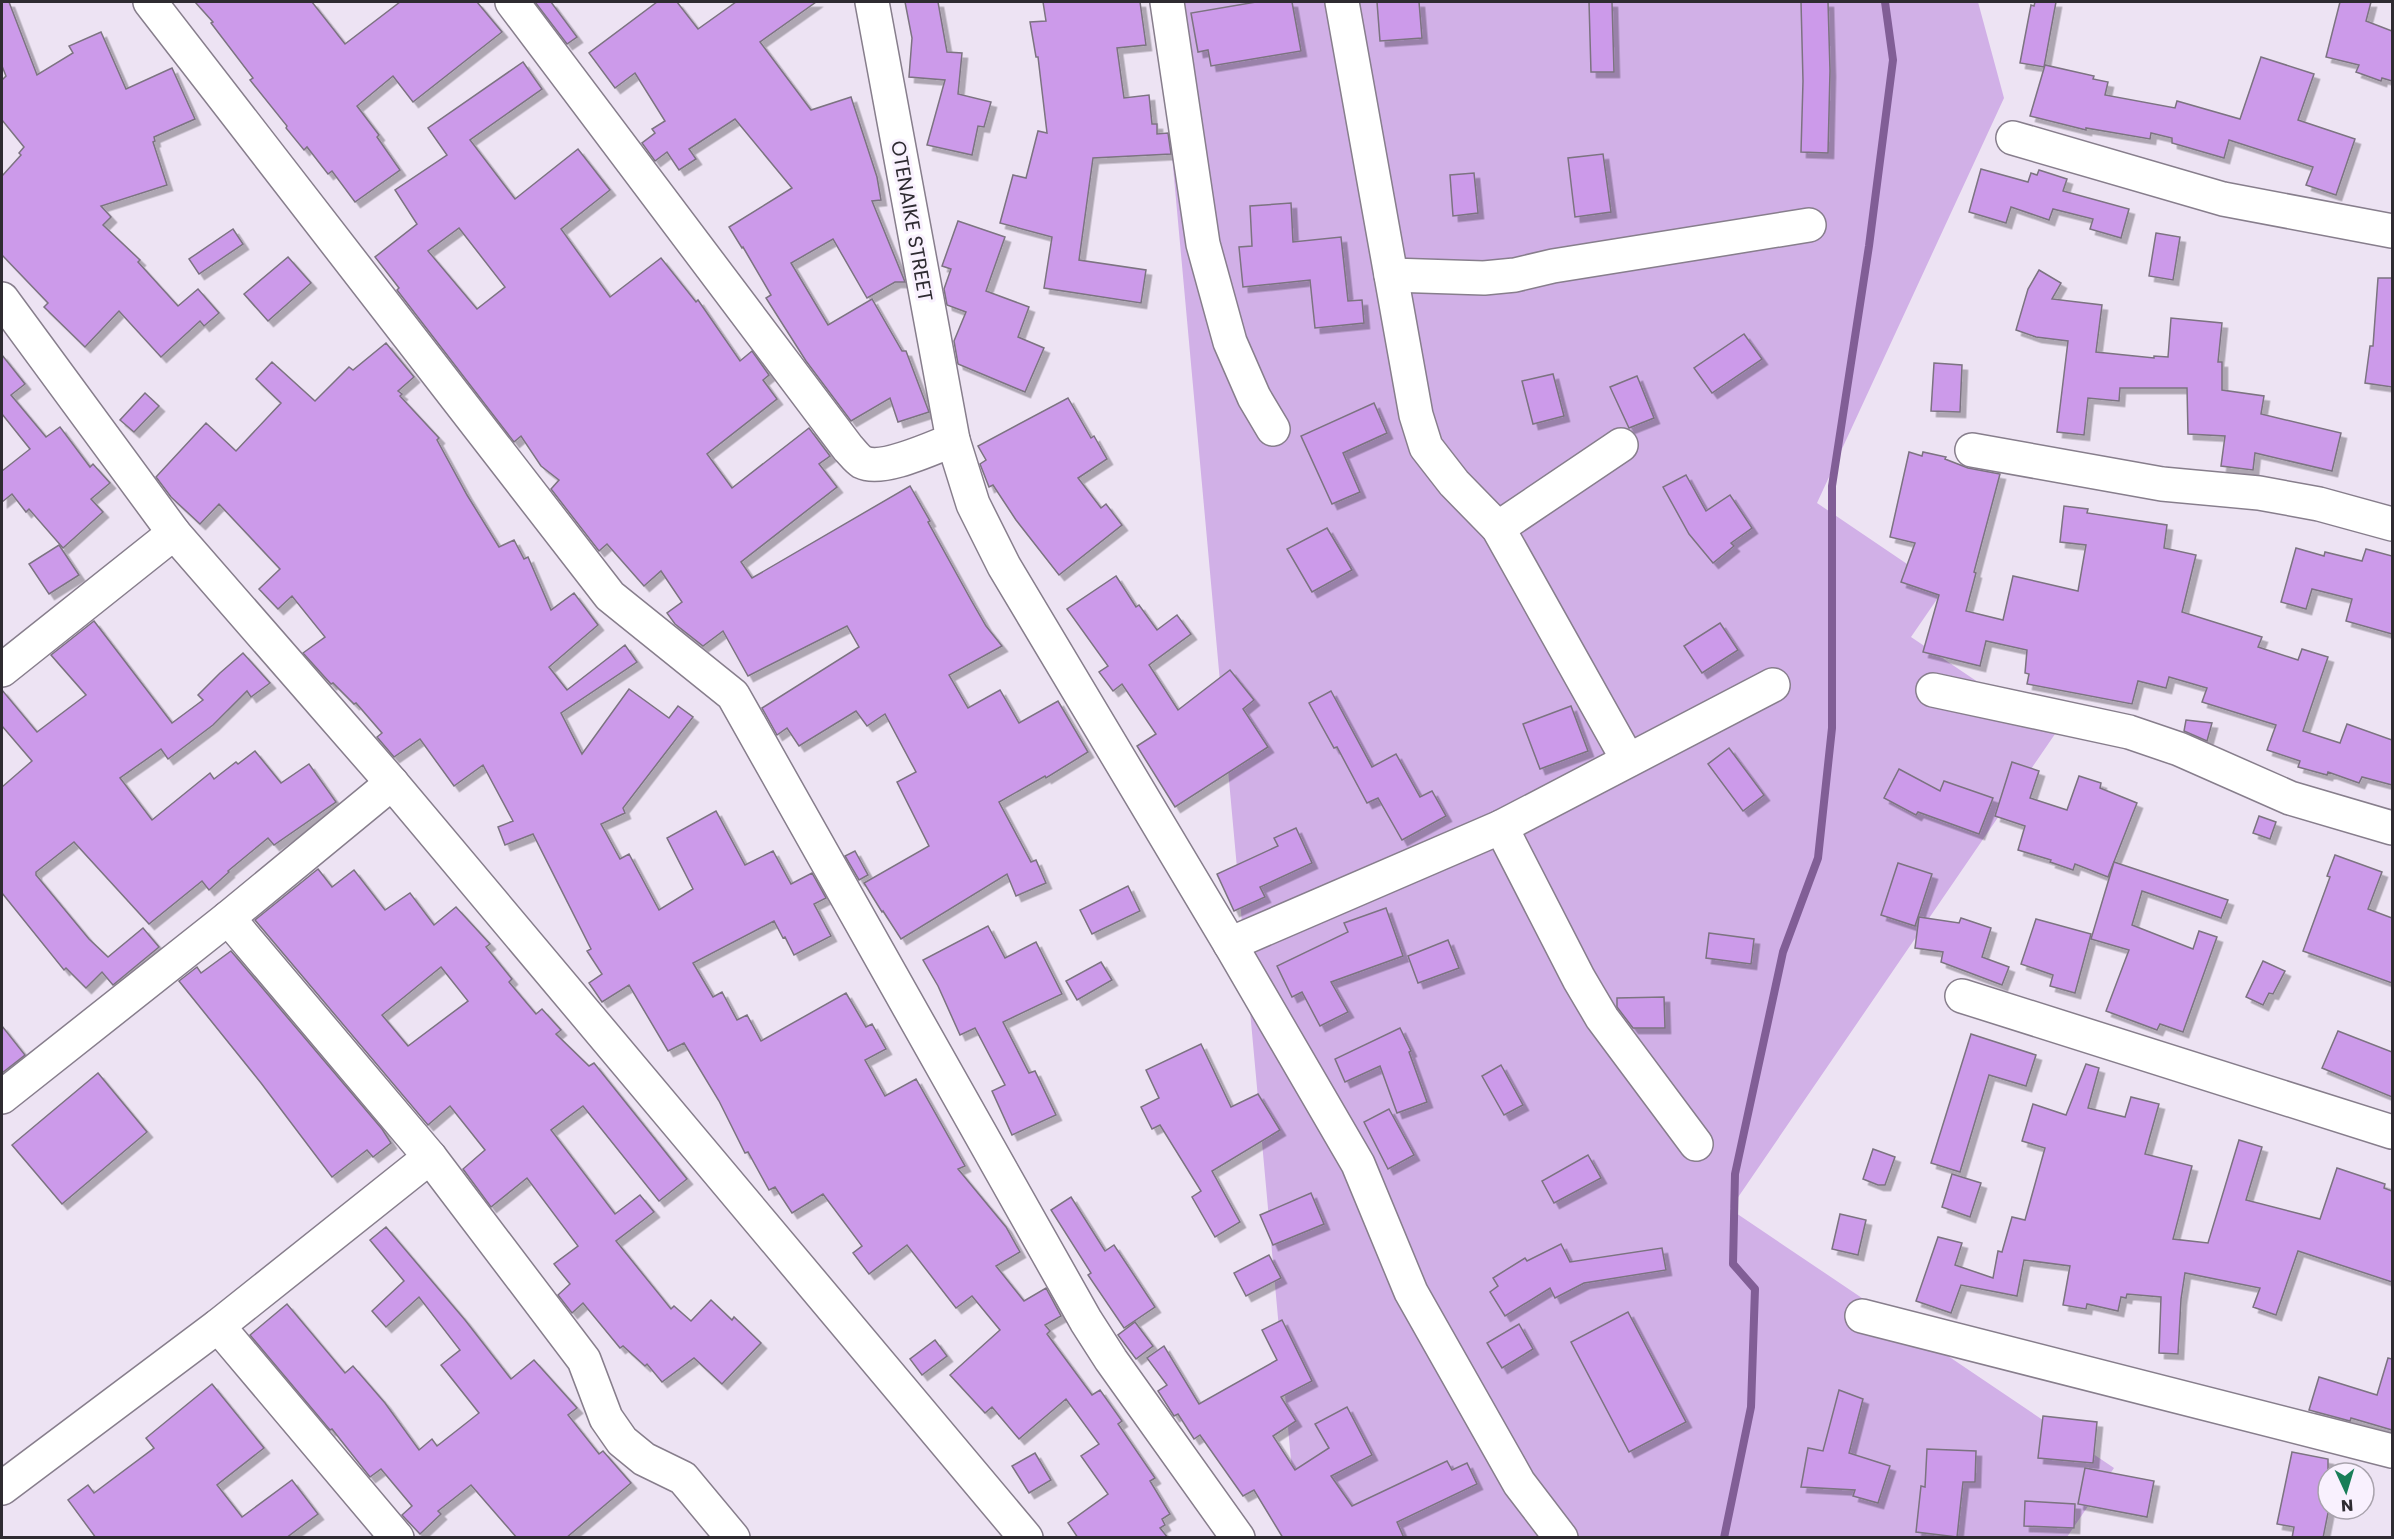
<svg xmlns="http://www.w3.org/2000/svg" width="2394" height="1539" viewBox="0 0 2394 1539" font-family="Poppins,sans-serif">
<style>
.green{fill:#d1b0e7}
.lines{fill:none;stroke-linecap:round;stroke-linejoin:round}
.stream{stroke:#815e96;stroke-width:8}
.building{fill:#cc9aea;stroke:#7c7381;stroke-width:1.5;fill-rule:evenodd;filter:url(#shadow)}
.minor-casing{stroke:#877e8c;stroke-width:36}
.minor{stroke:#fff;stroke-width:33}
.labels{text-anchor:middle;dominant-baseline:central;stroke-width:6;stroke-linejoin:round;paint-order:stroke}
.street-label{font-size:20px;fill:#2e2b31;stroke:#f9f1fe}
</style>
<defs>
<filter id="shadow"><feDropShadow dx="5.5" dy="5.5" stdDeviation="0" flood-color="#0004"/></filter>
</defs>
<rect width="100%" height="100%" fill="#ede3f3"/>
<path class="green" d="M1158,2h820l26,96 -187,405 127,86 -33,48 144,97 -325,475 384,259 -47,69h-769z"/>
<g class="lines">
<path class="stream" d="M1724,1538l27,-131 4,-118 -22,-25 2,-90 48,-222 35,-94 14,-130v-242l37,-240 24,-186 -8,-58"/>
</g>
<g class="building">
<path d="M2,2h7l28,73 36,-22 -4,-7 32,-14 25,57 46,-21 23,51 -41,18 1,4 -2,1 14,43 -66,21 10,11 -8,8 37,35 -2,2 40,44 20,-17 21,24 -15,13 -4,-5 -39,36 -42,-46 -34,36 -41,-40 4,-4 -46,-48v-79l19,-21 -2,-2 5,-6 -22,-27v-40l4,-4 -4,-10z"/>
<path d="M195,2h117l33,42 55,-42h77l25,30 -89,70 -20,-26 -36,30 22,29 -2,2 23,33 -45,32 -23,-31 -4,3 -21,-27 -3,3 -18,-22 1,-2 -37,-46 3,-2 -42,-55 2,-1z"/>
<path d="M535,2h16l26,35 -10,7z"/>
<path d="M657,2h20l21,27 38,-27h80l-56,40 51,68 40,-13 26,80 4,23 -9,1 33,81h-10l-28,16 -34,-59 -42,24 37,62 44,-26 30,52h4l23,61 -31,10 -8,-24 -39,23 -45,-60 -40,-63 5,-3 -28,-48 -1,1 -13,-21 63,-39 -57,-69 -46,30 7,10 -17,11 -12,-18 -12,9 -13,-18 13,-10 -3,-4 13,-8 -30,-48 -20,15 -26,-35z"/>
<path d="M905,2h33l9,50 15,1 -4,41 33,8 -7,25 -6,-1 -6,29 -45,-10 18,-65 -36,-3 3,-39z"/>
<path d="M1043,2h97l6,43 -29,3 7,50 25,-3 3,29h5v10l11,-1 3,21 -78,4 -14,102 67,10 -5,33 -97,-15 8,-51 -52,-14 13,-48 13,3 12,-47 9,2 -9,-76h-2l-6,-35 16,-1z"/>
<path d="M1256,2h36l9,49 -90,15 -3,-16 -10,2 -7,-39z"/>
<path d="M1377,2h42l3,36 -42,3z"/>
<path d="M1589,2h23l2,70h-23z"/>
<path d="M1801,2h27l2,69 -2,82 -27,-1 2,-71z"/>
<path d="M2035,2h21l-12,65 -24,-4 11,-58 3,1z"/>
<path d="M2340,2h31l-5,19 26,10v50l-10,-3 -1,3 -25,-9 3,-7 -33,-8z"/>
<path d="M2261,57l53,17 -16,46 57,19 -19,56 -30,-10 7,-18 -84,-27 -5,18 -52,-15v-5l-21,-5 -1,6 -64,-11v2l-56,-14 15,-51 49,11 -1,3 15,3 -3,13 70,13 2,-7 63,18z"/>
<path d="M523,62l19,27 -72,51 45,59 63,-50 32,41 -49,39 49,68 51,-39 35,44 2,-2 42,61 12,-10 17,24 -6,5 14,19 -70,55 25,34 77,-60 21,28 -11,8 18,23 -96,75 11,16 158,-92 20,35 -2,1 43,78 15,26 16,20 -53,29 19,33 32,-18 19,33 39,-22 30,51 -42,26 -1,-2 -46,26 32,60 5,-2 10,23 -30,13 -9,-22 -106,65 -18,-28 -1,1 -18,-29 65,-37 -32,-64 19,-10 -31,-58 -18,12 -11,-15 -57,35 -12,-18 -10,7 -15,-27 97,-61 -12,-21 -99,50 -25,-45 -20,15 -28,-22 -8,-11 15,-11 -21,-31 -17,15 -37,-42 -8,7 -48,-62 8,-9 -18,-14 -20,-30 -7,6 -117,-152 2,-2 -24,-31 42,-33 -22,-34 52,-35 -19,-27zM459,228l46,59 -28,22 -49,-58z"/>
<path d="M1603,154l8,58 -36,5 -7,-59z"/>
<path d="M1981,169l47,13 3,-9 6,2 2,-5 28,9 -4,12 66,18 -8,29 -31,-9 3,-10 -40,-10 -4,11 -38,-13 -5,16 -37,-11z"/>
<path d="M1474,173l4,40 -25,3 -3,-41z"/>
<path d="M1291,203l2,39 48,-5 7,64 14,-1 2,23 -49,5 -5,-48 -67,7 -4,-40 13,-1 -2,-40z"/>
<path d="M958,221l47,16 -19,54 43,16 -11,30 26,11 -19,44 -67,-28 -4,-23 12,-29 -19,-7 -3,-16 7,-20 -9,-3z"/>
<path d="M233,229l10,15 -44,30 -10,-15z"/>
<path d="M2156,233l24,4 -7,43 -24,-4z"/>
<path d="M288,257l23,26 -43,38 -24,-27z"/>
<path d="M2039,270l22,13 -9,16 50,6 -6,47 58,6v-2l14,1 3,-39 51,5 -4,39h4v28l42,6 -3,18 80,19 -9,38 -77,-18 -2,17 -32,-4 4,-30 -37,-2 -1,-46h-67l-1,13 -31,-3 -4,37 -27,-3 11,-91 -32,-4 -20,-7 12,-41z"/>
<path d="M2378,278h14v109l-27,-4 5,-37h3z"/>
<path d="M1744,334l18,25 -50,34 -18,-25z"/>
<path d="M386,343l28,34 -16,14 4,3 -2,2 39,42 -2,2 30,55 32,52 15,-7 10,19 4,-2 23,53 23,-17 24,32 -49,42 18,23 58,-45 12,17 -76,51 21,41 47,-65 40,29 9,-12 15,11 -70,91 2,5 -24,11 19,35 9,-5 30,56 34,-21 -26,-51 49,-27 29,54 28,-14 18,33 21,-11 14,25 -12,6 17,32 -37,19 -9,-18 -2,1 -9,-17 -81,42 20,34 9,-5 15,28 10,-5 14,26 85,-48 20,34 6,-3 14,25 -21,11 20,36 31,-17 49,87 -7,3 48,58 14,25 -24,14 28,35 22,-13 15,28 -16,9 5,6 -3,3 45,61 8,-5 22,31 -4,3 37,54 -5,3 20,33 -8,5 3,6 -5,3 8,10h-90l-10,-15 40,-29 -27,-38 18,-12 -33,-45 -47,40 -27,-32 -7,6 -35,-38 50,-45 -28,-34 -16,12 -49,-63 -38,29 -16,-21 9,-7 -39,-52 -31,19 -17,-26 -6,3 -21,-38 -3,1 -26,-52 -35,-58 -16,8 -39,-66 -27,17 -13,-19 13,-9 -15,-23 4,-2 -58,-115 -28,11 -7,-18 15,-6 -30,-56 -29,21 -34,-47 -26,18 -17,-20 5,-4 -26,-30 -2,1 -21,-21 -2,1 -28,-31 22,-16 -33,-41 -14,13 -19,-20 21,-20 -61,-65 -19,20 -29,-27 -15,-20 50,-54 30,28 45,-48 -25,-24 16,-17 43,39 34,-34 4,3z"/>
<path d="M2,355l23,29 -14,11 35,42 14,-10 30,40 3,-3 17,19 -19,16 12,13 -40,36 -34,-39 -3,3 -14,-18 -10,8v-31l28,-22 -28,-35z"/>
<path d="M1934,363l28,2 -2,47 -29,-1z"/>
<path d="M1553,374l11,42 -31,8 -11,-43z"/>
<path d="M1637,376l17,42 -25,10 -19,-41z"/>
<path d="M145,393l14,13 -25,26 -14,-12z"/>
<path d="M1068,398l23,40 3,-2 13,23 -29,19 23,30 5,-4 16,21 -63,50 -43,-55 -23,-35 -4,2 -9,-23 6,-4 -8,-14z"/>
<path d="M1374,403l13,30 -44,20 17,39 -28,12 -31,-68z"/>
<path d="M1909,452l13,4 1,-4 23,5 -1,2 23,9 32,6 -26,98 2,1 -10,38 37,9 10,-44 65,15 8,-46 -26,-3 4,-36 24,3 -1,4 80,12 -3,23 32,7 -14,57 80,25 -4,10 40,13 4,-11 26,8 -25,74 37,12 7,-19 45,16v45l-30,-8 -3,6 -31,-11 -1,3 -29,-8 2,-6 -33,-11 9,-25 -74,-23 5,-14 -38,-11 -3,11 -28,-7 -6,23 -105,-20 2,-10 -4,-1 2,-23 -41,-9 -6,25 -57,-14 16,-57 -38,-13 14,-39 -25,-6z"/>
<path d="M1686,475l20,36 24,-16 22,33 -21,15 3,3 -21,17 -24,-29 -26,-47z"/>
<path d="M1327,528l25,42 -40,22 -25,-43z"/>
<path d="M59,545l20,30 -30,19 -20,-30z"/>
<path d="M2296,548l28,8 1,-4 37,9 4,-12 26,7v78l-46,-13 6,-22 -40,-10 -6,20 -25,-7z"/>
<path d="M1116,576l20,31 3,-2 18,25 20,-15 14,19 -42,31 29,45 52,-40 24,30 -11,9 25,38 -93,60 -38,-61 19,-12 -34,-50 -9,7 -14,-19 9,-6 -41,-57z"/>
<path d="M94,621l78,102 31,-23 -5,-5 22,-22 23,-20 27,30 -19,14 -4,-6 -34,34 -45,34 -7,-10 -41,29 32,42 58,-47 4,6 22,-17 2,2 17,-13 26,32 28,-19 27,38 -62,43 -6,-7 -40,33 1,1 -20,18 -7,-9 -53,43 -75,-82 -38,30v3l53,64 19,18 35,-29 16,19 -46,38 -11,-13 -16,16 -20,-20 -2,2 -62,-77v-106l30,-26 -30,-35v-36l35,42 49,-37 -35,-40z"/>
<path d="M1720,623l18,27 -36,23 -18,-27z"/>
<path d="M1331,691l41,76 24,-13 24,43 12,-6 14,25 -44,24 -24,-42 -11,5 -30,-56 -3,1 -25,-45z"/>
<path d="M1571,706l17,45 -48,18 -17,-45z"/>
<path d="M2186,720l26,3 -5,18 -23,-10z"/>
<path d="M1729,748l35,47 -21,16 -35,-47z"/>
<path d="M2012,762l27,9 -9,27 37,12 12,-34 22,7 -1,5 37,15 -29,74 -33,-13 -2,6 -23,-8 1,-2 -33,-10 7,-24 -30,-10z"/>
<path d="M1899,769l41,22 4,-10 49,17 -14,36 -61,-22 -2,3 -32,-17z"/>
<path d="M2259,816l17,6 -6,17 -17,-6z"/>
<path d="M1296,828l16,35 -52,24 5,10 -31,14 -17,-37 61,-28 -4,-8z"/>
<path d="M855,851l13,24 -9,5 -14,-24z"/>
<path d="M2335,855l47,17 -14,37 24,9v65l-89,-32 27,-74 -3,-1z"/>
<path d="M2114,862l114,38 -7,18 -79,-27 -10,34 61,24 6,-18 18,6 -34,95 -23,-8 -3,6 -51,-19 23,-61 -38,-11z"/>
<path d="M1898,863l34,11 -17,52 -34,-11z"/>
<path d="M318,869l14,18 22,-17 31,40 25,-17 24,32 22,-18 34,37 -4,3 26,32 -3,3 27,32 6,-5 19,21 -5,4 33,32 5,-3 93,116 -28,22 -76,-95 -32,24 64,84 25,-19 14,17 -38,29 55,68 3,-3 17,15 20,-21 21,20 2,-3 27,26 -39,41 -28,-26 -32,24 -15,-18 -2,2 -22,-20 -3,2 -37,-45 -11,10 -14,-18 12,-11 -16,-20 24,-18 -51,-68 -36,29 -28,-38 22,-19 -35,-44 -22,19 -173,-205zM441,967l27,34 -60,45 -26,-31z"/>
<path d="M1128,886l12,25 -48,23 -12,-24z"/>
<path d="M1386,908l17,48 -72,26 17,30 -28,14 -18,-34 -10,5 -15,-31 71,-34 -4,-9z"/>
<path d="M1919,917l40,6 2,-5 30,10 -9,29 27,10 -7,18 -61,-23 2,-10 -28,-4z"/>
<path d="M2036,919l55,15 -16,59 -25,-7 3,-11 -32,-11z"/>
<path d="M988,926l17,32 31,-16 26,52 -59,28 26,51 6,-2 21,44 -44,20 -20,-44 13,-6 -30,-57 -15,7 -22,-49 -15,-26z"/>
<path d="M1709,933l45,6 -3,25 -45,-6z"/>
<path d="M1448,940l11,28 -41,15 -10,-27z"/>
<path d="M231,951l151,178 9,14 -18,14 -6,-7 -35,27 -71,-94 -82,-102 18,-14 4,6z"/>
<path d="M2263,961l22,10 -12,23 -4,-1 -6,12 -17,-8z"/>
<path d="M1101,962l11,18 -35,20 -11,-19z"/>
<path d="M1664,997l1,31h-32l-16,-21v-9z"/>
<path d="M2,1026l23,29 -23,18z"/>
<path d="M1400,1028l11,23 -2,1 18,50 -30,11 -17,-47 -35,16 -10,-23z"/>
<path d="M2338,1031l54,21v45l-70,-29z"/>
<path d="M1971,1034l65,21 -10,31 -37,-11 -29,97 -29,-9z"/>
<path d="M1201,1044l30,63 27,-13 22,36 -68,41 28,51 -25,15 -23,-40 9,-6 -41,-66 -8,4 -11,-22 18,-9 -13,-28z"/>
<path d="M2086,1064l13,4 -11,40 37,9 6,-20 28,7 -14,50 47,12 -19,73 35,4 31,-103 23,7 -16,53 74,19 17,-51 48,16 -1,4 8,3v91l-94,-31 -22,64 -23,-8 7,-19 -75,-15 -4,26 -3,55 -19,-1 2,-56 -34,-3 -1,4 -5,-1 -3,14 -31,-7 -1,5 -23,-4 7,-39 -46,-6 -7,36 -56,-11 -10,28 -35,-12 22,-64 24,6 -7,22 38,13 5,-27 4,1 10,-35 13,3 20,-72 -23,-7 11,-37 33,11z"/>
<path d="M1501,1065l22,40 -19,10 -22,-39z"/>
<path d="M98,1073l49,59 -85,72 -50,-59z"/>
<path d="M1389,1109l25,46 -26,14 -24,-47z"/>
<path d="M1873,1149l22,8 -10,28h-7l-15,-6z"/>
<path d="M1588,1155l13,23 -47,25 -12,-22z"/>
<path d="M1952,1174l29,9 -11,34 -28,-10z"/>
<path d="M1311,1193l13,31 -51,21 -13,-30z"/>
<path d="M1071,1197l34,54 9,-6 41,62 -31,21 -36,-53 3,-2 -40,-63z"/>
<path d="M1840,1214l26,6 -8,35 -26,-6z"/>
<path d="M386,1227l79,93 46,59 23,-19 43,48 -9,7 31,39 4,-3 28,32 -65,55h-49l-46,-53 -33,26 3,3 -21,20 -18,-19 10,-9 -31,-37 -11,8 -38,-48 -2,1 -80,-95 37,-31 58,69 8,-7 32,37 34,47 13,-11 5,7 23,-18 19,-15 -38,-48 19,-15 -41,-53 -33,30 -14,-16 32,-30 -34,-41z"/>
<path d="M1561,1244l9,18 92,-14 4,22 -82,13 -29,15 -5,-10 -45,28 -15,-24 8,-6 -5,-8 32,-20 2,3z"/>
<path d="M1269,1255l12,23 -35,18 -12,-23z"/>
<path d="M1628,1312l58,110 -57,30 -58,-110z"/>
<path d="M1282,1320l30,61 -31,16 15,24 -23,15 22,34 34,-22 -14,-24 32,-17 25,48 -41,21 21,30 95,-45 5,9 15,-7 10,21 -80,38 7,16h-121l-29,-48 -11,6 -43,-61 -6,4 -16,-25 -4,2 -16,-25 9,-6 -20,-27 17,-12 35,58 78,-44 -15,-30z"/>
<path d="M1135,1322l18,24 -17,13 -18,-24z"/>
<path d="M1519,1324l14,25 -31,19 -15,-25z"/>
<path d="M935,1340l12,16 -25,19 -12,-16z"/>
<path d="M2388,1358l4,1v71l-41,-12 -1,3 -41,-11 10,-33 58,18z"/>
<path d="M212,1384l52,64 -47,37 25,32 50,-37 26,34 -32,24h-190l-28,-38 20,-15 6,8 60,-45 -8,-10z"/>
<path d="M1839,1390l24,9 -14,54 41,13 -12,37 -25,-7 2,-6 -54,-3 7,-39 15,3z"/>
<path d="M2043,1416l54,6 -4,41 -55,-5z"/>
<path d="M1927,1449l49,2 -1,31h-12l-6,55 -41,-5 5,-46 4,1z"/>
<path d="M2292,1452l36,7v54l-5,25h-31l2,-11 -17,-3z"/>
<path d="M1035,1453l16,27 -22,13 -17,-27z"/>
<path d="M2085,1468l69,13 -7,36 -69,-13z"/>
<path d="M2025,1501l50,3 -1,24 -50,-2z"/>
</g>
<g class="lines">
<defs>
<g id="minor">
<path d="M150,2l460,594 123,99 353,626 25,39 127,178"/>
<path d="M512,2l336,446c4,4 9,11 14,14 20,10 70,-14 91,-22l20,64 31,62 226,378 271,-117 272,-142"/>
<path d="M872,2l81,438"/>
<path d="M1167,2l36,242 27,98 24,55 19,32"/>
<path d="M1342,2l74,413 10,32 28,36 44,45 130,232"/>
<path d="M2013,138l210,61 169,32"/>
<path d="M1391,275l93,3 31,-3 38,-9 256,-41"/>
<path d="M2,299l172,234 218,250 634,755"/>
<path d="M1972,450l190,34 97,9 60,11 73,20"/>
<path d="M1498,528l123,-83"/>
<path d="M2,670l172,-137"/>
<path d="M1933,690l196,42 50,17 111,49 102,30"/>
<path d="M1501,827l78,152 23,39 94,126"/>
<path d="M228,918l202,239 154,203 22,58 16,23 22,18 39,19 50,60"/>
<path d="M1230,944l128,220 53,128 108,191 42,55"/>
<path d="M1962,996l430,136"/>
<path d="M2,1097l226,-179 164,-135"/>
<path d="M1862,1316l530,135"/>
<path d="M218,1326l179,212"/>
<path d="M2,1488l216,-162 212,-169"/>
</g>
</defs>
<use href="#minor" class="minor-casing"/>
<use href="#minor" class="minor"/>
</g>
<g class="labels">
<g class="street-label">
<text transform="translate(912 221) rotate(80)">OTENAIKE STREET</text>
</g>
</g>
<rect width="2394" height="1539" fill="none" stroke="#2e2b31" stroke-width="6"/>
<g transform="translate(2346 1491) rotate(176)"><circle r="28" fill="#f9f1fe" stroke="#a8a2ac" stroke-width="1.5"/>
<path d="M0-4.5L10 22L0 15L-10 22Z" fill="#197e58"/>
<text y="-9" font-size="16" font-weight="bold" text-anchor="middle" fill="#2e2b31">N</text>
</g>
</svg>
